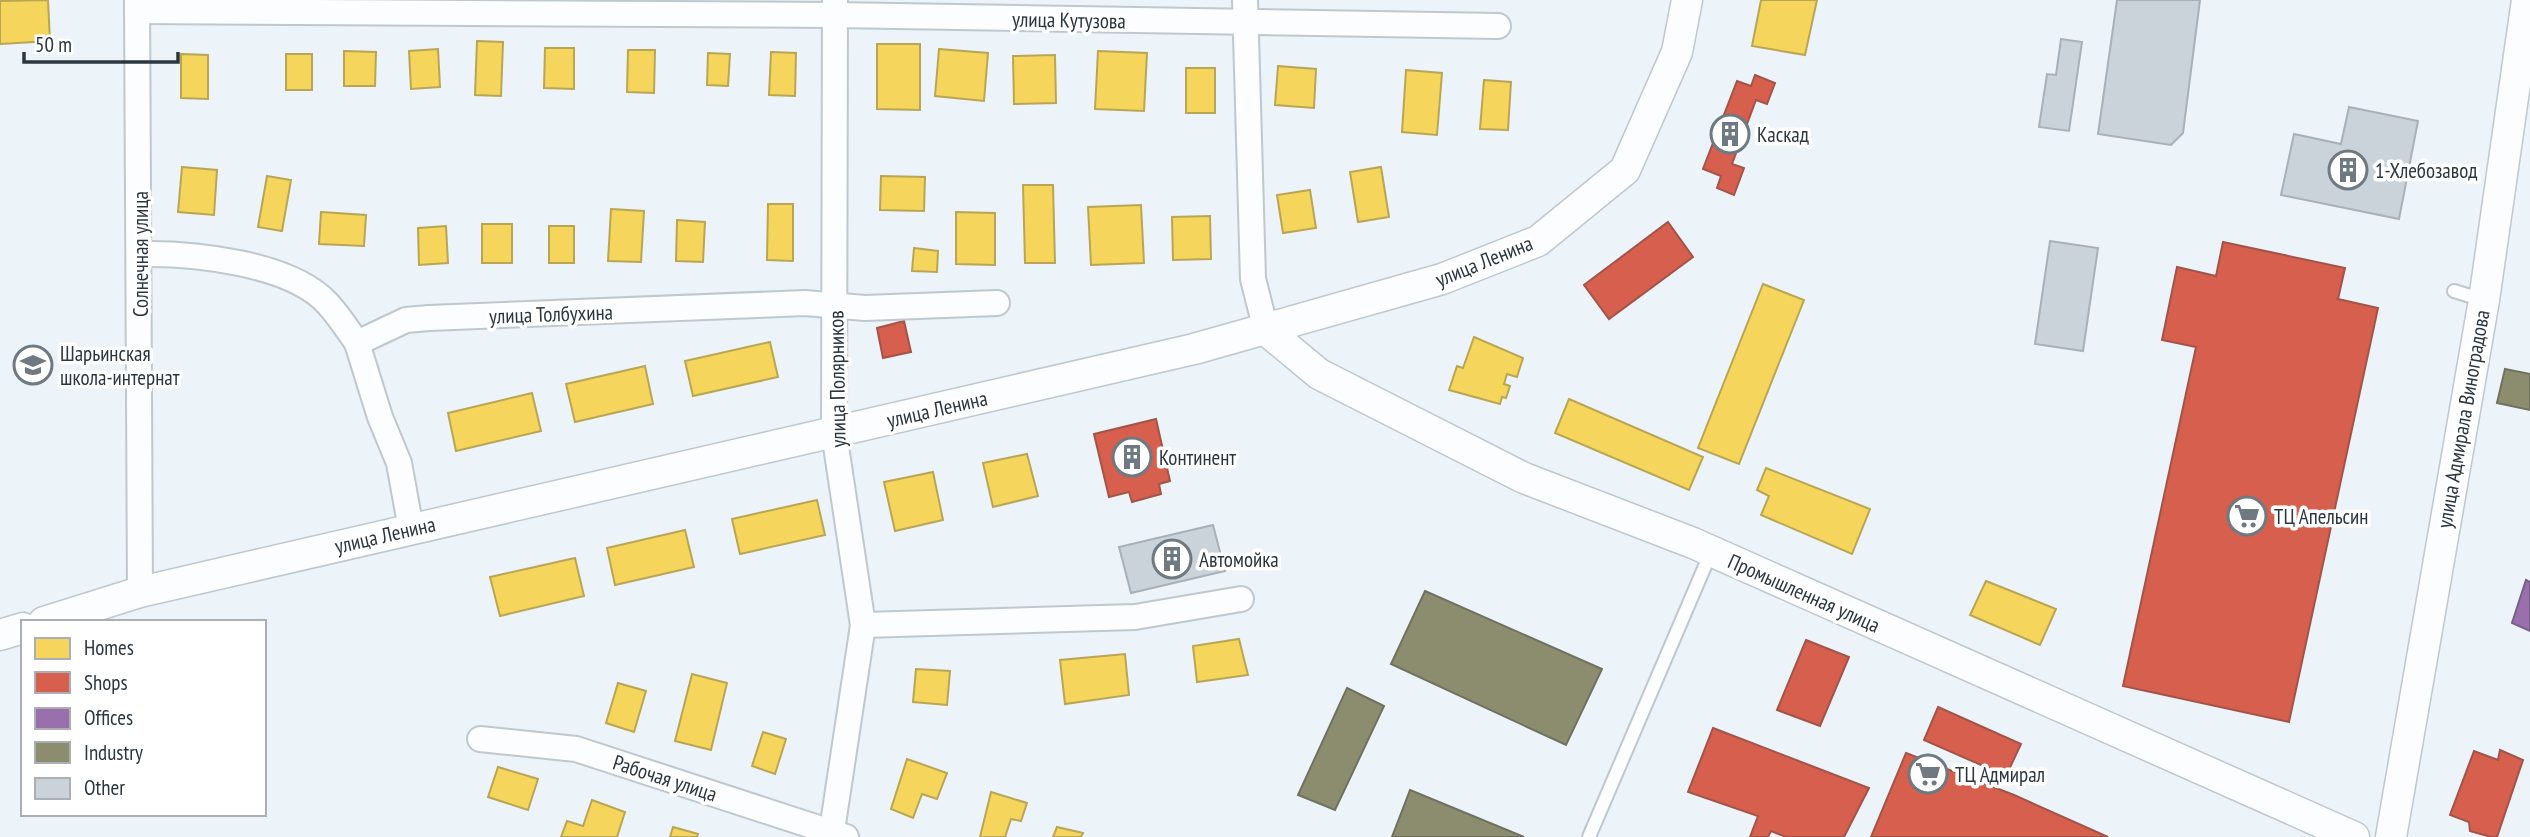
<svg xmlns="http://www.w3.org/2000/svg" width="2530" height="837" viewBox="0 0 2530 837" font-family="'PT Sans Narrow',sans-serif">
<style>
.homes{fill:#f6d55c;stroke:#b9a654;stroke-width:2}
.shops{fill:#d6604d;stroke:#a25449;stroke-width:2}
.offices{fill:#9970ab;stroke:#785f8b;stroke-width:2}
.industry{fill:#8c8c6e;stroke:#6f7260;stroke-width:2}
.building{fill:#cad3da;stroke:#a8b1b8;stroke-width:2}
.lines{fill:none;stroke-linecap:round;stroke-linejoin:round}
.service-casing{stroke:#bec8cf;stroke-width:16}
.minor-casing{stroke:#bec8cf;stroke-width:28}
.tertiary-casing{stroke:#bec8cf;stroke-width:33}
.service{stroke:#fcfdfe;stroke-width:12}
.minor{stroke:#fcfdfe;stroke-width:24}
.tertiary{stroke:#fcfdfe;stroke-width:30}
.labels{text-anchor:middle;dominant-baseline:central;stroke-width:7;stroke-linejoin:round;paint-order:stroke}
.street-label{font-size:21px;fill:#2a3740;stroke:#fff}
.poi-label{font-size:21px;fill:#2a3740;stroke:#fff;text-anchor:start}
</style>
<rect width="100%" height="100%" fill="#ecf3f9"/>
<g class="homes">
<path d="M48,0l2,41 -50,3v-43z"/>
<path d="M1761,0h56l-12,55 -53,-9z"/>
<path d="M477,41l26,1 -2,54 -26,-1z"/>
<path d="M877,44h43v66l-43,-1z"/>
<path d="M545,48h29v41l-30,-1z"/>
<path d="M438,49l2,38 -29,2 -2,-38z"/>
<path d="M939,49l49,4 -4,48 -49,-5z"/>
<path d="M628,50h27l-1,43 -27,-1z"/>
<path d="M344,51l32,1 -1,34h-31z"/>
<path d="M1098,51l49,2 -3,58 -49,-2z"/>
<path d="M771,52l25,1 -1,43 -26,-1z"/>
<path d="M708,53l22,1 -2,32 -21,-1z"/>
<path d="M181,54l27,1v44l-27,-1z"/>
<rect x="286" y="54" width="26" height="36"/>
<path d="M1055,55l1,48 -42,1 -1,-48z"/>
<path d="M1278,66l38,3 -2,39 -39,-3z"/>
<rect x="1186" y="68" width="29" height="45"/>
<path d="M1406,70l36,3 -5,62 -35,-3z"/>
<path d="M1484,80l27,2 -3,48 -28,-1z"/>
<path d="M182,167l35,3 -3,45 -36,-3z"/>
<path d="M1381,167l8,50 -31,5 -8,-50z"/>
<path d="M267,176l24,4 -9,51 -24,-4z"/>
<path d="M881,176l44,1 -1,34 -44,-1z"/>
<path d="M1023,185h30l2,78h-30z"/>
<path d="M1310,190l6,38 -33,5 -6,-38z"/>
<path d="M768,204h25v57l-26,-1z"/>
<path d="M1141,205l3,58 -53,2 -3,-58z"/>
<path d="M611,209l33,2 -3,51 -33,-1z"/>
<path d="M321,212l45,3 -2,31 -45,-2z"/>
<path d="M956,212l39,1v52l-39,-1z"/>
<path d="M1210,216l1,43 -38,1 -1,-43z"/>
<path d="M677,220l28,2 -2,40 -27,-1z"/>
<rect x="482" y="224" width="30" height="39"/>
<path d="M446,226l2,37 -29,2 -1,-37z"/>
<rect x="549" y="226" width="25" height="37"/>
<path d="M914,248l24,3 -1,21 -25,-1z"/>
<path d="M1763,284l41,16 -65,164 -41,-16z"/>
<path d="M1474,337l49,21 -6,19 -10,-3 -3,10 6,2 -4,12 -4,-1 -2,7 -51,-14 8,-24 6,2z"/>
<path d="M770,342l8,35 -85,19 -8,-35z"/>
<path d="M645,366l8,38 -78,18 -9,-38z"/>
<path d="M532,393l9,38 -85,20 -8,-38z"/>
<path d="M1569,399l134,58 -14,33 -134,-57z"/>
<path d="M1027,454l11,42 -45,11 -10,-44z"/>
<path d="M1766,468l104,41 -18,45 -91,-39 8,-19 -12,-6z"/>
<path d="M933,472l10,48 -48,11 -11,-49z"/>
<path d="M817,500l8,35 -85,19 -8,-35z"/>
<path d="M685,530l9,37 -79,18 -8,-37z"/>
<path d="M575,558l9,38 -84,20 -10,-39z"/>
<path d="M1986,581l70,28 -16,36 -70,-30z"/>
<path d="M1239,639l9,36 -51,7 -4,-36z"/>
<path d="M1125,654l4,41 -64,9 -5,-44z"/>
<path d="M916,669l34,2 -3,34 -34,-3z"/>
<path d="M692,674l35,9 -16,67 -36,-9z"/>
<path d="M618,683l28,8 -12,41 -28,-9z"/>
<path d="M763,732l23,7 -11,35 -23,-8z"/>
<path d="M907,759l40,14 -10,26 -15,-5 -9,24 -22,-9z"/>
<path d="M498,767l40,12 -10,31 -40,-13z"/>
<path d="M991,792l36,11 -6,18 -10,-2 -6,18h-25z"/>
<path d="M592,800l33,12 -8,25h-56l6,-16 16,5z"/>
<path d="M673,827l25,7 -1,3h-27z"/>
<path d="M1057,827l26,6 -2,4h-28z"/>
</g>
<g class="shops">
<path d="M1755,75l20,8 -8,21 -11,-4 -24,64 12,4 -10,27 -17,-7 4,-12 -18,-7 34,-88 14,5z"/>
<path d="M1668,222l25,35 -84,62 -25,-34z"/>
<path d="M2223,242l122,26 -7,31 40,9 -89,414 -166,-36 73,-339 -34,-7 15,-73 39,9z"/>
<path d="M904,321l7,31 -28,6 -6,-30z"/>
<path d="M1156,419l14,62 -11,3 2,10 -29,8 -3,-10 -20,5 -15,-63z"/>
<path d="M1806,640l43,17 -29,69 -43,-16z"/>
<path d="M1938,707l83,37 -15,32 -82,-36z"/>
<path d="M1713,728l156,60 -25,49h-58l-15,-6 -3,6h-18l8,-21 -70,-24z"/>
<path d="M2500,750l23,10 -26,77h-6l-21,-6 -1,-9 -19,-7 24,-64 24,9z"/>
<path d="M1906,753l108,42 94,42h-237z"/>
</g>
<path class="offices" d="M2526,580l4,2v49l-18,-8z"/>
<g class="industry">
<path d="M2505,369l25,5v36l-33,-7z"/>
<path d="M1425,591l177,78 -36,76 -175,-81z"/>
<path d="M1347,688l37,18 -49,104 -37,-15z"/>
<path d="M1410,790l114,47h-132z"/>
</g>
<g class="building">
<path d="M2117,0h83l-17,133 -12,12 -73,-11z"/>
<path d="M2061,39l21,3 -13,89 -30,-4 8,-53 9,1z"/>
<path d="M2349,107l69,14 -19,98 -118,-24 13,-61 47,10z"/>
<path d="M2050,241l48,7 -15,103 -48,-7z"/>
<path d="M1213,525l12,46 -94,22 -12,-46z"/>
</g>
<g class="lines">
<defs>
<g id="service">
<path d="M2454,291l29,9"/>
<path d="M1589,837l122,-285"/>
</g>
<g id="minor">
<path d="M137,0l3,592"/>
<path d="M1245,0l8,279 13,51"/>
<path d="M137,11l698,4 663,11"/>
<path d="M141,254c52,-1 150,9 187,50 11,12 20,26 29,39l49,-23 23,-2 376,-15 60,5 132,-5"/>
<path d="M357,343l23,74 19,46 12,66"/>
<path d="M863,625l272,-8 106,-18"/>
<path d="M480,739l96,10 270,88"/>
<path d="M831,837l32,-212 -29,-192 1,-433"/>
</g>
<g id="tertiary">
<path d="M1266,330l53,44 205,104 169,65 661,294"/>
<path d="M44,622l96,-30 1054,-243 248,-70 96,-38 87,-71 52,-118 10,-52"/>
<path d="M0,635l23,-7"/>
<path d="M2391,837l93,-537 43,-300"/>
</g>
</defs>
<use href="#service" class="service-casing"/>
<use href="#minor" class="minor-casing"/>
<use href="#tertiary" class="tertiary-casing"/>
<use href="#service" class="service"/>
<use href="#minor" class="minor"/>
<use href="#tertiary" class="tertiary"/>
</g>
<defs>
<symbol id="building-ring" viewBox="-11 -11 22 22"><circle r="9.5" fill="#fff" stroke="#6e7981" stroke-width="1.5"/><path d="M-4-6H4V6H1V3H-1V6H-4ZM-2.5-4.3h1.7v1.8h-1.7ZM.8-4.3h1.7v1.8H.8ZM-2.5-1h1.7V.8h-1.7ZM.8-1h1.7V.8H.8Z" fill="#6e7981"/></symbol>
<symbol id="school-ring" viewBox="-11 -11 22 22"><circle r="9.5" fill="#fff" stroke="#6e7981" stroke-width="1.5"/><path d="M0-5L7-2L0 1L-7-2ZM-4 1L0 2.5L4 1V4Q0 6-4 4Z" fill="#6e7981"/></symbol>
<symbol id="supermarket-ring" viewBox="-11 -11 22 22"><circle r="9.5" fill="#fff" stroke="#6e7981" stroke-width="1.5"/><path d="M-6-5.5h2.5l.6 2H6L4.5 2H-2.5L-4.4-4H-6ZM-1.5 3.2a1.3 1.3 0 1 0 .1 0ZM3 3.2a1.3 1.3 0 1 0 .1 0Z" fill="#6e7981"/></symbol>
</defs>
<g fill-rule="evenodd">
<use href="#building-ring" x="1708" y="112" width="44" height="44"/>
<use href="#building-ring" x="2326" y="148" width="44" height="44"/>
<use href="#school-ring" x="11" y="343" width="44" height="44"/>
<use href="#building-ring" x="1110" y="435" width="44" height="44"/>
<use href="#supermarket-ring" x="2225" y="494" width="44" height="44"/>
<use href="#building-ring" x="1150" y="537" width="44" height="44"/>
<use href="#supermarket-ring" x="1906" y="752" width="44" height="44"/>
</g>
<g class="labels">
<g class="street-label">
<text transform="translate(1069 20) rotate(1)">улица Кутузова</text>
<text transform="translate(140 254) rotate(-90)">Солнечная улица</text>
<text transform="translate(1484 261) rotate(-22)">улица Ленина</text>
<text transform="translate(551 314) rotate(-2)">улица Толбухина</text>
<text transform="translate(837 379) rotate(-91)">улица Полярников</text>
<text transform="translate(937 409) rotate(-13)">улица Ленина</text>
<text transform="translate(2463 419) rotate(-80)">улица Адмирала Виноградова</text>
<text transform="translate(385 535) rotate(-13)">улица Ленина</text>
<text transform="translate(1804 593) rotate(24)">Промышленная улица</text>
<text transform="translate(665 778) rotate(18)">Рабочая улица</text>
</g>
<g class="poi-label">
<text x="1757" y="134">Каскад</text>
<text x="2375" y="170">1-Хлебозавод</text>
<text x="60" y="353">Шарьинская<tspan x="60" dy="24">школа-интернат</tspan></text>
<text x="1159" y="457">Континент</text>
<text x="2274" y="516">ТЦ Апельсин</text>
<text x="1199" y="559">Автомойка</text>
<text x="1955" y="774">ТЦ Адмирал</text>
</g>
</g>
<rect x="21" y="620" width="245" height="196" fill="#ffffff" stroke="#aaafb3" stroke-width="2"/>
<rect x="35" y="638" width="35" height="21" fill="#f6d55c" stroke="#aaafb3" stroke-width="2"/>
<text x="84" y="655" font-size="21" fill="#2a3740">Homes</text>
<rect x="35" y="672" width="35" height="21" fill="#d6604d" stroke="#aaafb3" stroke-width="2"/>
<text x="84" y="690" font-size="21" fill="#2a3740">Shops</text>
<rect x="35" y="708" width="35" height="21" fill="#9970ab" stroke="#aaafb3" stroke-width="2"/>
<text x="84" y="725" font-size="21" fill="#2a3740">Offices</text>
<rect x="35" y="742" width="35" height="21" fill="#8c8c6e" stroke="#aaafb3" stroke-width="2"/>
<text x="84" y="760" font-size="21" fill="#2a3740">Industry</text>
<rect x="35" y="778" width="35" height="21" fill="#cad3da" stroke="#aaafb3" stroke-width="2"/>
<text x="84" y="795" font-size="21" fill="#2a3740">Other</text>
<path d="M24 52v10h154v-10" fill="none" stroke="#2a3740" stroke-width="3.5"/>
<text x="35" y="52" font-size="21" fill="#2a3740" stroke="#ffffff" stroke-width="5" paint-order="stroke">50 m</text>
</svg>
